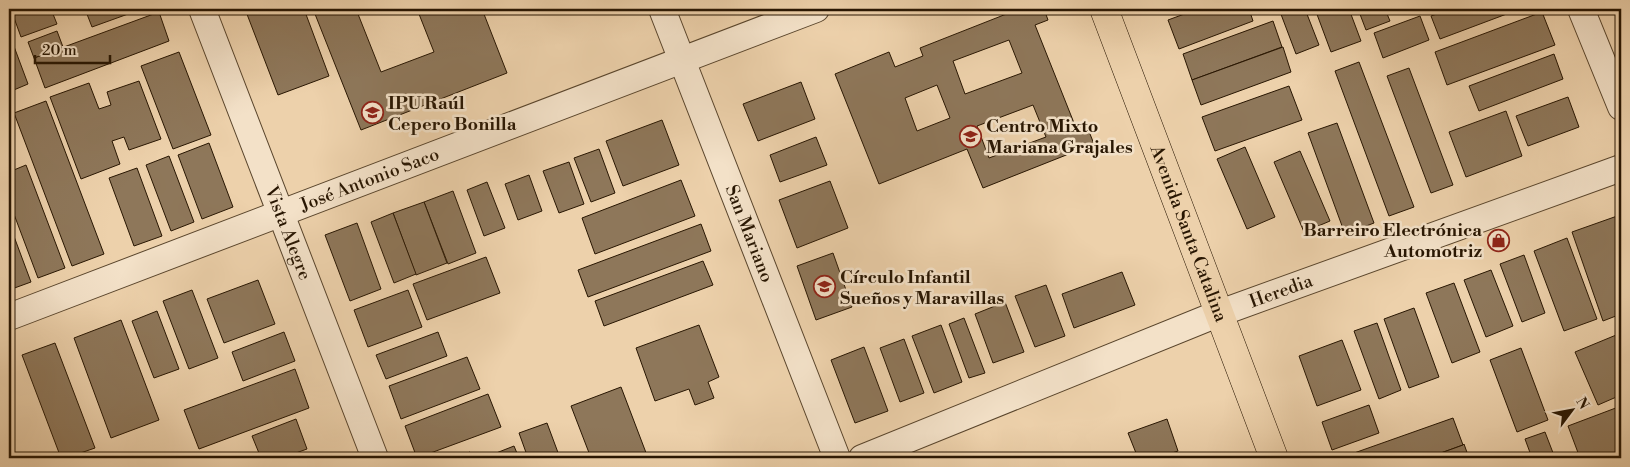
<svg xmlns="http://www.w3.org/2000/svg" width="1630" height="467" viewBox="0 0 1630 467" font-family="'Libre Bodoni',serif">
<style>
.building{fill:#8e775a;stroke:#281602;fill-rule:evenodd}
.lines{fill:none;stroke-linecap:round;stroke-linejoin:round}
.street-casing{stroke:#59452c;stroke-width:28}
.primary-casing{stroke:#281602;stroke-width:29}
.street{stroke:#f3e1c8;stroke-width:26}
.primary{stroke:#edd1ab;stroke-width:28}
.labels{text-anchor:middle;dominant-baseline:central;stroke-width:5;stroke-linejoin:round;paint-order:stroke}
.poi-label{font-size:18px;font-weight:bold;fill:#281602;stroke:#f3e1c8;text-anchor:start}
.street-label{font-size:18px;fill:#281602;stroke:#f3e1c8}
</style>
<rect width="100%" height="100%" fill="#edd1ab"/>
<filter id="stains"><feTurbulence type="fractalNoise" baseFrequency=".004" numOctaves="4"/><feColorMatrix values="0 0 0 0 .2 0 0 0 0 .09 0 0 0 0 .02 0 0 0 .5 -.17"/></filter>
<radialGradient id="worn" r=".72"><stop offset=".6" stop-color="#630" stop-opacity="0"/><stop offset="1" stop-color="#630" stop-opacity=".3"/></radialGradient>
<g class="building">
<path d="M31,9h20l6,15 -36,13 -8,-22z"/>
<path d="M85,9h57l-50,18z"/>
<path d="M245,9h59l25,67 -51,19z"/>
<path d="M313,9h43l25,63 53,-20 -17,-43h65l25,64 -146,57z"/>
<path d="M1019,9h25l4,11 -13,5 41,103 10,-4 8,20 -111,44 -16,-39 -88,35 -44,-110 54,-22 6,15 28,-11 -3,-8zM1009,40l13,33 -57,21 -12,-33zM937,85l13,33 -33,13 -12,-33zM1033,105l13,32 -57,21 -12,-32z"/>
<path d="M1198,9h51l4,12 -74,28 -11,-29z"/>
<path d="M1279,9h26l14,36 -23,9z"/>
<path d="M1315,9h34l12,32 -30,11z"/>
<path d="M1358,9h27l5,12 -24,9z"/>
<path d="M1451,9h69l-80,30 -9,-23z"/>
<path d="M159,12l10,29 -124,47 -11,-30z"/>
<path d="M1542,12l13,33 -108,40 -12,-33z"/>
<path d="M1420,16l9,24 -46,18 -9,-25z"/>
<path d="M1273,21l9,26 -90,33 -9,-26z"/>
<path d="M57,31l6,16 -29,11 -6,-16z"/>
<path d="M9,33l19,51 -19,8z"/>
<path d="M1283,47l8,25 -90,33 -9,-25z"/>
<path d="M179,52l32,83 -38,14 -32,-83z"/>
<path d="M1554,54l9,25 -84,32 -10,-25z"/>
<path d="M1359,62l55,145 -25,9 -54,-145z"/>
<path d="M1409,68l44,117 -22,8 -44,-117z"/>
<path d="M139,81l22,58 -32,11 -5,-13 -12,4 8,23 -39,15 -31,-82 39,-14 10,26 12,-4 -4,-13z"/>
<path d="M801,82l14,37 -57,22 -15,-37z"/>
<path d="M1289,86l13,34 -87,31 -13,-34z"/>
<path d="M1568,97l11,30 -51,19 -12,-30z"/>
<path d="M46,101l58,153 -32,12 -58,-153z"/>
<path d="M1506,111l16,45 -56,21 -17,-45z"/>
<path d="M662,120l17,45 -56,21 -17,-45z"/>
<path d="M1337,123l37,100 -29,11 -37,-101z"/>
<path d="M816,137l11,28 -47,17 -10,-27z"/>
<path d="M209,143l24,64 -31,12 -24,-64z"/>
<path d="M1245,147l30,70 -28,12 -30,-70z"/>
<path d="M599,149l16,44 -24,9 -17,-44z"/>
<path d="M1300,151l30,70 -26,11 -30,-70z"/>
<path d="M169,156l25,66 -23,9 -25,-66z"/>
<path d="M569,162l15,42 -25,9 -16,-42z"/>
<path d="M26,165l39,103 -27,10 -29,-77v-29z"/>
<path d="M137,168l25,68 -28,10 -25,-68z"/>
<path d="M529,175l13,36 -24,9 -13,-36z"/>
<path d="M681,180l14,36 -100,38 -13,-36z"/>
<path d="M830,181l18,47 -51,20 -18,-48z"/>
<path d="M487,182l18,46 -21,8 -17,-46z"/>
<path d="M453,191l23,62 -28,11 -24,-62z"/>
<path d="M424,202l23,61 -31,12 -23,-62z"/>
<path d="M393,213l23,61 -22,9 -23,-61z"/>
<path d="M1620,215l1,4v95l-18,7 -31,-89z"/>
<path d="M9,223l22,59 -22,8z"/>
<path d="M357,223l24,66 -31,12 -25,-66z"/>
<path d="M701,224l10,27 -123,46 -10,-27z"/>
<path d="M1567,238l30,81 -33,12 -30,-80z"/>
<path d="M833,253l19,54 -36,13 -19,-54z"/>
<path d="M1524,255l21,58 -23,9 -22,-58z"/>
<path d="M486,257l14,36 -73,27 -14,-36z"/>
<path d="M703,261l10,24 -109,41 -9,-25z"/>
<path d="M1491,270l22,56 -27,11 -22,-57z"/>
<path d="M1122,272l13,33 -61,23 -12,-34z"/>
<path d="M258,280l17,44 -51,19 -17,-44z"/>
<path d="M1454,283l26,69 -28,11 -26,-70z"/>
<path d="M1046,285l19,51 -30,11 -20,-51z"/>
<path d="M192,290l26,68 -29,11 -26,-68z"/>
<path d="M408,290l14,37 -54,20 -14,-37z"/>
<path d="M1005,302l19,50 -31,11 -18,-49z"/>
<path d="M1414,308l25,69 -30,11 -25,-69z"/>
<path d="M157,311l22,58 -25,9 -22,-57z"/>
<path d="M964,318l21,55 -16,5 -20,-54z"/>
<path d="M121,320l38,100 -48,18 -37,-100z"/>
<path d="M1377,323l24,67 -22,9 -25,-68z"/>
<path d="M699,325l20,52 -11,5 6,16 -19,7 -6,-16 -34,12 -19,-53z"/>
<path d="M941,325l21,57 -28,11 -22,-57z"/>
<path d="M284,332l11,29 -52,20 -11,-29z"/>
<path d="M438,332l9,24 -61,23 -10,-24z"/>
<path d="M1621,333v62l-23,10 -23,-53z"/>
<path d="M904,339l20,54 -24,9 -20,-54z"/>
<path d="M1342,340l19,50 -44,16 -18,-50z"/>
<path d="M55,343l40,105 -29,10h-5l-39,-103z"/>
<path d="M864,347l24,64 -33,12 -24,-63z"/>
<path d="M1521,348l27,72 -31,12 -27,-72z"/>
<path d="M467,357l13,32 -79,30 -12,-33z"/>
<path d="M295,369l14,39 -110,41 -15,-39z"/>
<path d="M621,387l27,71h-57l-20,-52z"/>
<path d="M488,394l13,33 -84,31 -12,-32z"/>
<path d="M1369,405l10,28 -47,17 -10,-28z"/>
<path d="M1621,406v49l-9,3h-32l-12,-32z"/>
<path d="M1453,418l10,27 -36,13h-87z"/>
<path d="M296,419l11,30 -25,9h-21l-9,-22z"/>
<path d="M1167,419l11,32 -21,7h-19l-10,-25z"/>
<path d="M547,423l13,35h-32l-9,-25z"/>
<path d="M1545,432l10,26h-23l-7,-19z"/>
<path d="M1464,444l5,14h-42l36,-13z"/>
<path d="M12,446l4,12h-7v-11z"/>
<path d="M514,446l5,12h-33v-1z"/>
<path d="M470,452l2,6h-20z"/>
</g>
<g class="lines">
<defs>
<g id="street">
<path id="s1" d="M202,9l173,449"/>
<path id="s2" d="M662,9l175,449"/>
<path d="M1581,9l40,98"/>
<path id="s3" d="M9,317l807,-308"/>
<path id="s4" d="M862,458l358,-145 401,-145"/>
</g>
<g id="primary">
<path id="s5" d="M1104,9l170,449"/>
</g>
</defs>
<use href="#street" class="street-casing"/>
<use href="#primary" class="primary-casing"/>
<use href="#street" class="street"/>
<use href="#primary" class="primary"/>
</g>
<defs>
<symbol id="school-ring" viewBox="-11 -11 22 22"><circle r="9.5" fill="#f3e1c8" stroke="#8f2418" stroke-width="1.5"/><path d="M0-5L7-2L0 1L-7-2ZM-4 1L0 2.5L4 1V4Q0 6-4 4Z" fill="#8f2418"/></symbol>
<symbol id="shop-ring" viewBox="-11 -11 22 22"><circle r="9.5" fill="#f3e1c8" stroke="#8f2418" stroke-width="1.5"/><path d="M-5-2.5h2.3a2.7 3.5 0 0 1 5.4 0H5L5.5 6h-11ZM-1.5-2.5h3a1.5 2.3 0 0 0-3 0Z" fill="#8f2418"/></symbol>
</defs>
<g fill-rule="evenodd">
<use href="#school-ring" x="360" y="100" width="25" height="25"/>
<use href="#school-ring" x="958" y="124" width="25" height="25"/>
<use href="#shop-ring" x="1486" y="228" width="25" height="25"/>
<use href="#school-ring" x="812" y="274" width="25" height="25"/>
</g>
<g class="labels">
<g class="poi-label">
<text x="388" y="103">IPU Raúl<tspan x="388" dy="21">Cepero Bonilla</tspan></text>
<text x="986" y="126">Centro Mixto<tspan x="986" dy="21">Mariana Grajales</tspan></text>
<text x="1482" y="230" text-anchor="end">Barreiro Electrónica<tspan x="1482" dy="21">Automotriz</tspan></text>
<text x="840" y="277">Círculo Infantil<tspan x="840" dy="21">Sueños y Maravillas</tspan></text>
</g>
<g class="street-label">
<text stroke="none"><textPath href="#s3" startOffset="386">José Antonio Saco</textPath></text>
<text stroke="none"><textPath href="#s5" startOffset="240">Avenida Santa Catalina</textPath></text>
<text stroke="none"><textPath href="#s1" startOffset="240">Vista Alegre</textPath></text>
<text stroke="none"><textPath href="#s2" startOffset="241">San Mariano</textPath></text>
<text stroke="none"><textPath href="#s4" startOffset="451">Heredia</textPath></text>
</g>
</g>
<rect width="1630" height="467" fill="none" stroke="#edd1ab" stroke-width="30"/>
<rect x="10" y="10" width="1610" height="447" fill="none" stroke="#281602" stroke-width="2.5"/>
<rect x="15" y="15" width="1600" height="437" fill="none" stroke="#281602"/>
<g transform="translate(1572 410) rotate(58)" stroke="#f3e1c8" stroke-width="4" paint-order="stroke">
<path d="M0-4L9 19L0 12L-9 19Z" fill="#281602"/>
<text y="-8" font-size="14" font-weight="bold" text-anchor="middle" fill="#281602">N</text>
</g>
<path d="M35 55v8h75v-8" fill="none" stroke="#281602" stroke-width="2.5"/>
<text x="42" y="55" font-size="15" fill="#281602" stroke="#f3e1c8" stroke-width="4" paint-order="stroke">20 m</text>
<rect width="100%" height="100%" filter="url(#stains)"/>
<rect width="100%" height="100%" fill="url(#worn)"/>
</svg>
